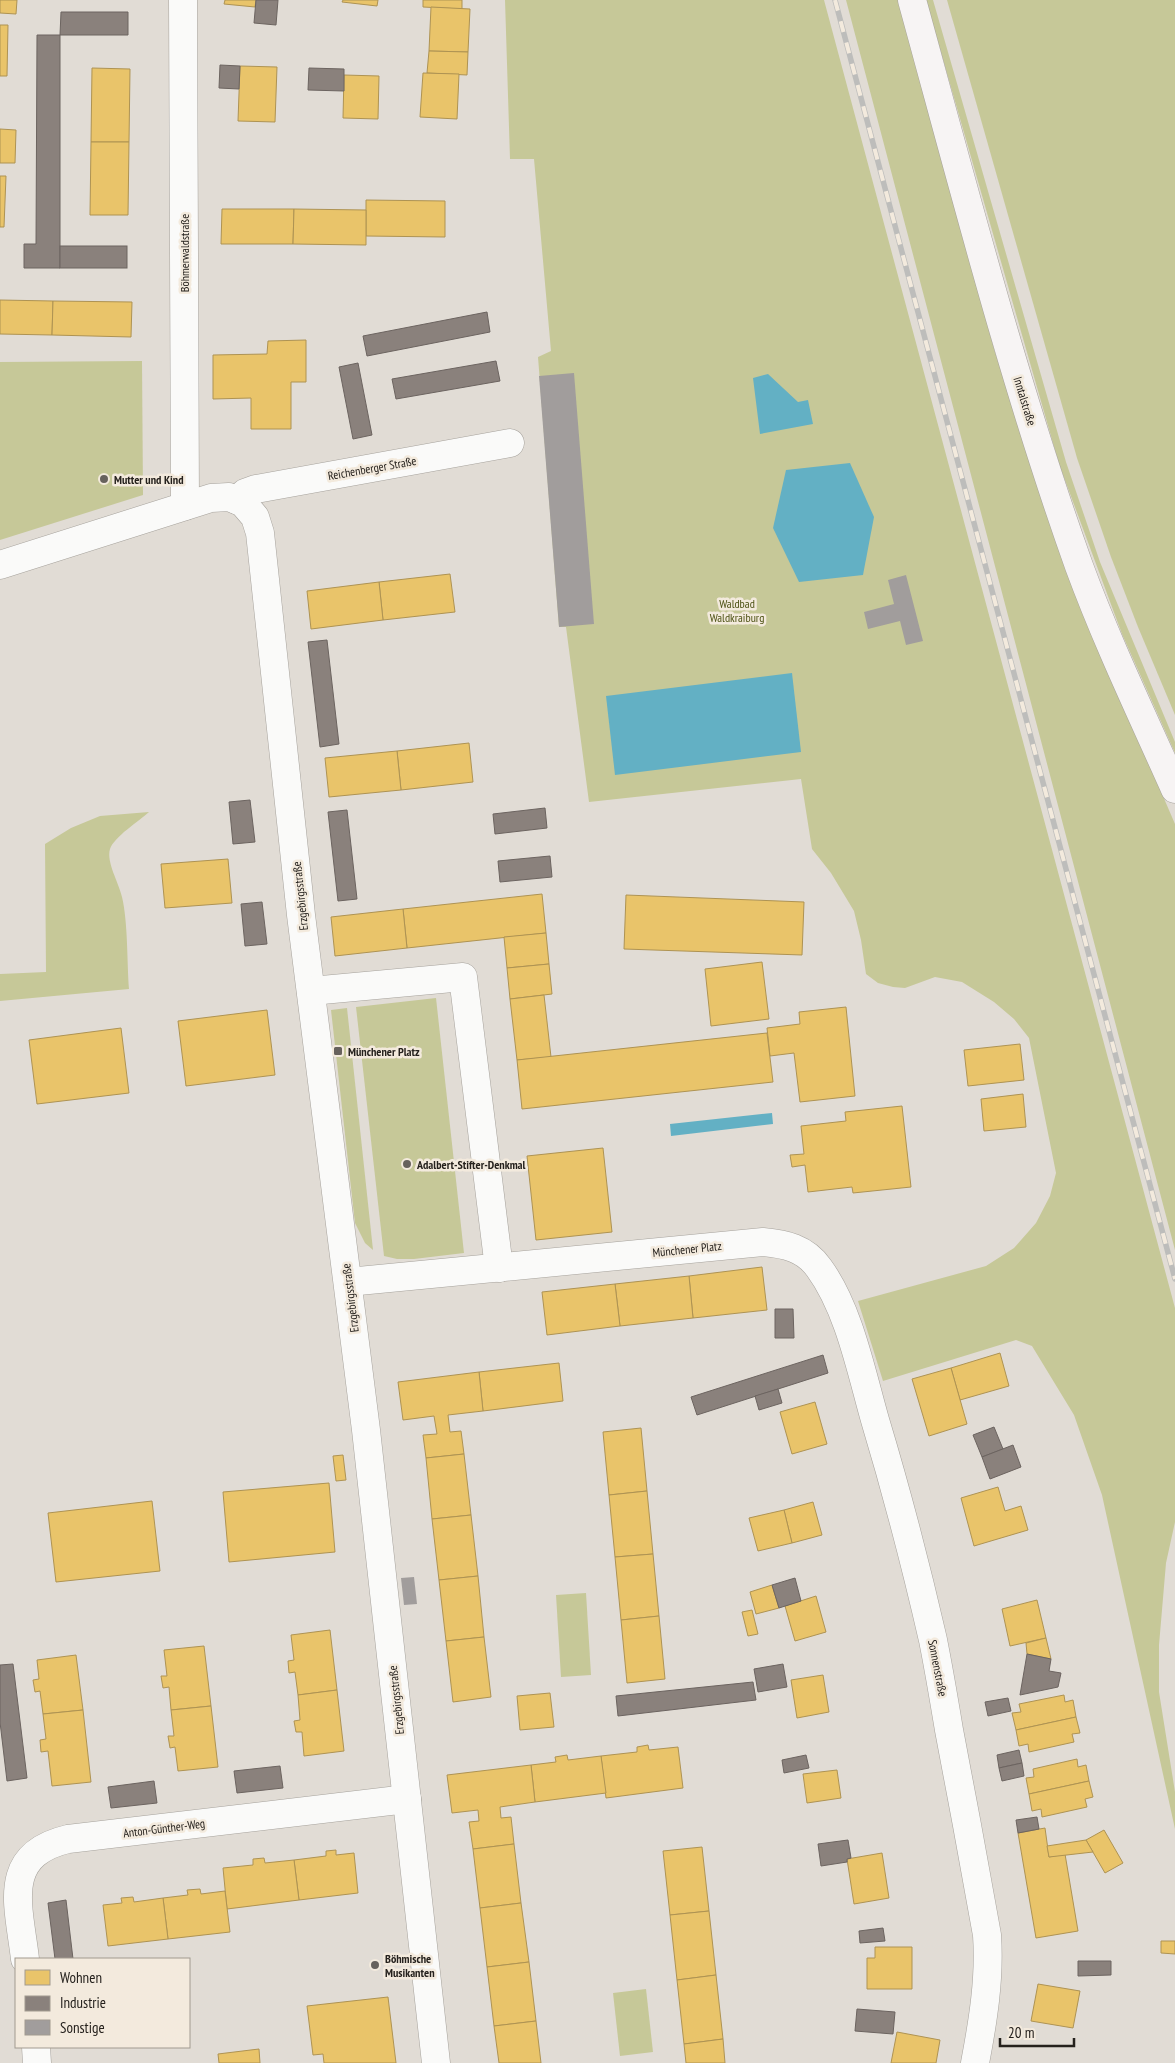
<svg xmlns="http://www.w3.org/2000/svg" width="1175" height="2063" viewBox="0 0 1175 2063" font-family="'PT Sans Narrow',sans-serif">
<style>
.green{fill:#c6c898}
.water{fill:#63b0c4}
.homes{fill:#e9c46a;stroke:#ae9353}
.industry{fill:#8a817c;stroke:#6c6460}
.building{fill:#a19d9c}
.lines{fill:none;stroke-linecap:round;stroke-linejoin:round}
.street-casing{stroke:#a6a29c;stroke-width:29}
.secondary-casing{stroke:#a6a29c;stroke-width:29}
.street{stroke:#fafaf9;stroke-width:28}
.secondary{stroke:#f7f4f4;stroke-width:28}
.rail-casing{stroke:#bdbdbb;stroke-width:5.5}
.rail{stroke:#f3eadd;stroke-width:4;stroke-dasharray:11;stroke-linecap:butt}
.poi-dot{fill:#67625d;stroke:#f3eadd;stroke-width:2}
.labels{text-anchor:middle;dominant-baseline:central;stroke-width:5;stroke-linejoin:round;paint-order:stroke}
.street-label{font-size:12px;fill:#25211d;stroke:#f3eadd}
.poi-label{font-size:12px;font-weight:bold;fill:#25211d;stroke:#f3eadd;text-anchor:start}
.park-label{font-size:12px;fill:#4d5214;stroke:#f3eadd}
</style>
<rect width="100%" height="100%" fill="#e1dcd5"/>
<g class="green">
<path d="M505,0h319l351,1308v214l-9,41 -7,82v47l16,100v37l-73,-334 -28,-80 -42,-69 -16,-6 -133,41 -25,-80 128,-35 28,-18 22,-25 14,-27 6,-23 -27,-135 -15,-19 -20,-17 -32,-20 -27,-5 -30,11 -12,-1 -15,-4 -12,-9 -5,-34 -7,-29 -23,-38 -19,-24 -11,-70 -212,23 -23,-175h-7l-21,-270 13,-6 -17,-192h-24z"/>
<path d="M846,0h52l97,352 71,219 109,253v426z"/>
<path d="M926,0h7l133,462 34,100 75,180v11l-53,-119 -63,-170z"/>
<path d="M947,0h228v715l-37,-88 -27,-70 -34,-99z"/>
<path d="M142,361l1,134 -143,45v-178z"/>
<path d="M149,812c-10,9 -35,25 -39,37 -4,13 9,34 12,48 6,25 5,65 7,92l-129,12v-27l46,-2 -1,-128 26,-16 29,-12z"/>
<path d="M436,998l28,255 -50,6h-17l-13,-3 -28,-249z"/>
<path d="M347,1008l26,242 -8,-7 -10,-20 -24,-213z"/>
<path d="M586,1593l5,82 -30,2 -5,-82z"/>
<path d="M646,1989l7,63 -33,4 -7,-63z"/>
</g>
<g class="water">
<path d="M768,374l30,28 10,-2 5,24 -53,10 -7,-56z"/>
<path d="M850,463l24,54 -11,58 -64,7 -26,-54 13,-58z"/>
<path d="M792,673l9,79 -186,23 -9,-79z"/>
<path d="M772,1113l1,11 -102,12 -1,-12z"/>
</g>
<g class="homes">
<path d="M0,0h17l-1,14 -16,-1z"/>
<path d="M225,0h31l-1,7 -31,-3z"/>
<path d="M343,0h35l-1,6 -35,-4z"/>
<path d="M423,0h39v9l-39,-2z"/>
<path d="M431,7l39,2 -2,43 -39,-1z"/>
<path d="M0,25h8l-1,51h-7z"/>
<path d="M429,51l39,1 -1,23 -40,-2z"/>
<path d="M240,66l37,1 -2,55 -37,-1z"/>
<path d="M92,68l38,1 -1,73h-38z"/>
<path d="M423,73l36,1 -2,45 -37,-2z"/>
<path d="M344,75l35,1 -1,43 -35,-1z"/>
<path d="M0,129l16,1 -1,33h-15z"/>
<path d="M91,142h38l-1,73h-38z"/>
<path d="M0,176h6l-2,51h-4z"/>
<path d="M366,200l79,1v36l-79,-1z"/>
<path d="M222,209h72l-1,35h-72z"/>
<path d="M294,209l72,1v35l-73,-1z"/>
<path d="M0,300l53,1 -1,34 -52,-1z"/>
<path d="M53,301l79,1 -1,35 -79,-2z"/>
<path d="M306,340v42h-15v47h-40v-31l-38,1v-44l54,-1 1,-13z"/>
<path d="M450,574l5,38 -72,8 -4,-38z"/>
<path d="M379,582l4,38 -72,9 -4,-38z"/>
<path d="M469,743l4,39 -72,8 -4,-39z"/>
<path d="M397,751l4,39 -72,7 -4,-39z"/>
<path d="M228,859l4,44 -67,5 -4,-44z"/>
<path d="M542,894l4,39 -139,15 -4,-39z"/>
<path d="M626,895l178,7 -2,53 -178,-6z"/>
<path d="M403,909l4,39 -72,8 -4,-39z"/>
<path d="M546,933l3,31 -42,4 -3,-31z"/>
<path d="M762,962l7,57 -58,7 -6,-57z"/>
<path d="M549,964l3,30 -42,5 -3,-31z"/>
<path d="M544,995l7,62 -34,3 -7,-61z"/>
<path d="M846,1007l9,89 -55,6 -6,-49 -24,3 -3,-28 33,-4 -1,-12z"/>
<path d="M267,1010l8,65 -89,11 -8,-65z"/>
<path d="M121,1028l8,65 -92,11 -8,-64z"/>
<path d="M767,1033l6,49 -251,27 -5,-49z"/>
<path d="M1020,1044l4,36 -56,6 -4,-36z"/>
<path d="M1023,1094l3,33 -42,4 -3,-32z"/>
<path d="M902,1106l9,81 -58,6 -1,-6 -44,5 -3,-27 -13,2 -2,-12 14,-1 -3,-28 45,-5 -1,-9z"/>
<path d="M603,1148l9,84 -76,8 -9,-84z"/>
<path d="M762,1267l5,43 -74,8 -4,-42z"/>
<path d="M689,1276l4,42 -73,8 -5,-42z"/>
<path d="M615,1284l5,42 -73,9 -5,-43z"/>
<path d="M1000,1353l9,33 -49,14 -9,-32z"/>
<path d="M559,1363l4,38 -80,10 -4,-39z"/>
<path d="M951,1368l16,56 -38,12 -17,-57z"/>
<path d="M479,1372l4,39 -35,4 2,17 11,-1 3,23 -38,4 -3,-23 14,-1 -3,-18 -31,4 -5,-38z"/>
<path d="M815,1402l12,42 -35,10 -12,-42z"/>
<path d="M641,1428l6,63 -38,4 -6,-63z"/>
<path d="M464,1454l7,61 -39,4 -6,-61z"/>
<path d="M343,1455l3,25 -10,1 -3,-25z"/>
<path d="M329,1483l6,69 -106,10 -6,-70z"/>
<path d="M998,1487l7,24 16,-5 7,24 -54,16 -13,-48z"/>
<path d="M647,1491l6,63 -38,3 -6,-62z"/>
<path d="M152,1501l8,70 -104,11 -8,-69z"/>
<path d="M813,1502l9,33 -30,8 -8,-33z"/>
<path d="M784,1510l8,33 -34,8 -9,-33z"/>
<path d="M471,1515l7,61 -39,4 -7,-61z"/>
<path d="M653,1554l6,62 -38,4 -6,-63z"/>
<path d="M478,1576l6,61 -38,4 -7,-61z"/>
<path d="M772,1585l7,23 -23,6 -6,-22z"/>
<path d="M816,1596l10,36 -31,9 -10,-35z"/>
<path d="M1037,1600l9,38 -36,8 -8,-37z"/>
<path d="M752,1610l6,24 -10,2 -6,-24z"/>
<path d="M659,1616l6,63 -38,4 -6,-63z"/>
<path d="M330,1630l7,60 -39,5 -3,-23 -6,1 -1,-12 6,-1 -3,-25z"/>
<path d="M484,1637l7,60 -38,5 -7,-61z"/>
<path d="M1046,1638l5,21 -24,-5 -1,-11z"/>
<path d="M204,1646l7,60 -40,4 -2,-23 -6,1 -2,-12h6l-3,-26z"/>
<path d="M76,1655l7,55 -40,4 -3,-23 -5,1 -2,-12 6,-1 -2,-19z"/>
<path d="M823,1675l6,37 -32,6 -6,-38z"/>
<path d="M337,1690l7,61 -40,5 -2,-24h-6l-2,-11 6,-1 -2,-25z"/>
<path d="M550,1693l4,34 -34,3 -3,-34z"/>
<path d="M1064,1695l1,7 8,-2 3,17 -60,13 -4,-17 9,-1 -2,-8z"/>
<path d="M211,1706l7,61 -40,4 -3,-24 -5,1 -2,-12h6l-3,-26z"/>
<path d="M83,1710l8,72 -39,4 -4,-35 -7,1 -1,-12 6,-1 -3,-25z"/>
<path d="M1076,1717l4,16 -8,1 2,8 -45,10 -1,-8 -9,2 -3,-16z"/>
<path d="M648,1745l1,5 29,-3 5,41 -77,10 -5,-42 36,-4v-5z"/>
<path d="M567,1755l1,5 33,-4 5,37 -71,9 -4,-37 25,-3 -1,-5z"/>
<path d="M1077,1759l1,8 8,-2 3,16 -60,13 -3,-16 8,-1 -1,-8z"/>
<path d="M531,1765l4,37 -35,5 1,11 10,-1 3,27 -41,5 -4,-27 10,-1 -1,-11 -26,3 -5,-38z"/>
<path d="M837,1770l4,28 -34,5 -4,-29z"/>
<path d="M1089,1781l4,16 -8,2 2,8 -45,10 -1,-8 -9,2 -3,-17z"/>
<path d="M1045,1828l4,29 16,-3 13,77 -42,7 -18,-105z"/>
<path d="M1104,1830l19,33 -18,10 -19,-33z"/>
<path d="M1086,1840l7,12 -44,5 -2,-11z"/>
<path d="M514,1844l7,59 -41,5 -7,-59z"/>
<path d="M702,1847l7,64 -39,4 -7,-64z"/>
<path d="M336,1850v5l18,-2 4,40 -59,7 -5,-40 32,-4v-5z"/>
<path d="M882,1853l7,45 -35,6 -7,-45z"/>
<path d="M264,1858l1,5 29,-3 5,40 -72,9 -4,-41 30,-3v-6z"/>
<path d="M200,1889l1,5 24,-3 5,41 -62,7 -5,-41 25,-3 -1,-5z"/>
<path d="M133,1897l1,5 29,-4 5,41 -60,7 -5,-41 19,-2 -1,-5z"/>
<path d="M521,1903l8,59 -42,5 -7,-59z"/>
<path d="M709,1911l7,64 -39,5 -7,-65z"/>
<path d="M1161,1941h14v13l-14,-1z"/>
<path d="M875,1947h37v42h-45v-31h8z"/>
<path d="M529,1962l7,59 -42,5 -7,-59z"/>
<path d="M716,1975l7,64 -39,5 -7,-64z"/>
<path d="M1038,1984l42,7 -7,37 -42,-7z"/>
<path d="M388,1997l8,66h-72l-1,-9 -10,1 -6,-49z"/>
<path d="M536,2021l5,42h-42l-5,-37z"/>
<path d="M897,2032l43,8 -4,23h-45z"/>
<path d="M723,2039l2,24h-39l-2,-19z"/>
<path d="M259,2049l1,14h-41l-1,-9z"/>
</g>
<g class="industry">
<path d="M256,0h22l-2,25 -22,-2z"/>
<path d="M61,12h67v23h-68z"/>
<path d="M37,35h23v233h-36v-24h12z"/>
<path d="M220,65l20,1 -1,23 -20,-1z"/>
<path d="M309,68l35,1v22l-36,-1z"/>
<rect x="60" y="246" width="67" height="22"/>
<path d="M487,312l3,20 -123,24 -4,-20z"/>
<path d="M496,361l4,20 -104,18 -4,-20z"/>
<path d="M358,363l14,72 -19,4 -14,-72z"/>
<path d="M327,640l12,104 -19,3 -12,-105z"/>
<path d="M250,800l5,42 -22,2 -4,-42z"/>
<path d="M545,808l2,20 -52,6 -2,-20z"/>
<path d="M347,810l10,89 -19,2 -10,-89z"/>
<path d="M550,856l2,21 -52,5 -2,-21z"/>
<path d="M262,902l5,42 -22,2 -4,-42z"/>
<path d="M775,1309h18l1,29h-19z"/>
<path d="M823,1355l5,18 -131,42 -6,-18z"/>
<path d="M778,1389l4,14 -23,7 -4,-14z"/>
<path d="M994,1427l9,22 -21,8 -9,-22z"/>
<path d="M1013,1445l8,22 -31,12 -8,-22z"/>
<path d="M795,1578l6,23 -22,7 -7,-23z"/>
<path d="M1027,1654l24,5 -2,12 12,2 -3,14 -38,8z"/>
<path d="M13,1664l14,114 -20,3 -7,-59v-57z"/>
<path d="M783,1664l4,23 -29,5 -4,-23z"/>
<path d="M753,1682l3,18 -138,16 -2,-20z"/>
<path d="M1008,1698l3,13 -23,5 -3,-14z"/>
<path d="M1019,1750l3,13 -23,5 -2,-13z"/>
<path d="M806,1755l3,13 -25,5 -2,-13z"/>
<path d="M1022,1763l2,13 -22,5 -3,-13z"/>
<path d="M280,1766l3,22 -46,5 -3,-22z"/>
<path d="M154,1781l3,22 -46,5 -3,-21z"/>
<path d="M1037,1817l2,12 -21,4 -2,-13z"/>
<path d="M848,1840l3,18 -4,1v3l-26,4 -3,-22z"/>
<path d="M66,1900l7,59h-18l-7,-56z"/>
<path d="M883,1928l2,13 -25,2 -1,-12z"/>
<path d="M1078,1961h33v14l-33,1z"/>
<path d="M857,2009l38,3 -2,22 -38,-3z"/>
</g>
<g class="building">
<path d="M574,373l20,251 -35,3 -20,-251z"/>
<path d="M906,575l17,66 -17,4 -6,-24 -32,8 -4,-17 30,-8 -6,-24z"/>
<path d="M414,1577l3,27 -13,1 -3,-27z"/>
</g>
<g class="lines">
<defs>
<g id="street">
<path d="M183,0l2,506"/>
<path d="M237,500l8,-7 11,-4 254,-46"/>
<path d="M0,565l211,-67 18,-1 14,6 12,14 5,16 41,382 65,515 70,633"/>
<path d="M311,991l152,-14 36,291"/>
<path d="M348,1282l415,-40c22,2 42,6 56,26 30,41 42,103 56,152 22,73 41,146 58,220 6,30 11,60 16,90 13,68 26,137 38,205 3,43 -4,86 -12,128"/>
<path d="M25,1959c-6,-53 -25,-104 43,-120l339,-40"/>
<path d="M36,2047l1,16"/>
</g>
<path id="secondary" d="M912,0c52,189 101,381 167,566 28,76 63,149 96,223"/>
</defs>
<use href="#street" class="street-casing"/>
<use href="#secondary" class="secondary-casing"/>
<use href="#street" class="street"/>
<use href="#secondary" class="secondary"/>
<defs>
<path id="rail" d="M835,0l340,1279"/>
</defs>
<use href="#rail" class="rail-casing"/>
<use href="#rail" class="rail"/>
</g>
<g class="poi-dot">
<circle cx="104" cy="479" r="5"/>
<rect x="333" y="1046" width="10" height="10" rx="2.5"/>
<circle cx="407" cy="1164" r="5"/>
<circle cx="375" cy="1965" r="5"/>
</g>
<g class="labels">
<g class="street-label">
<text transform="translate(184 253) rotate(-90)">Böhmerwaldstraße</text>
<text transform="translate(1025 401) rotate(73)">Inntalstraße</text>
<text transform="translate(372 468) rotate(-10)">Reichenberger Straße</text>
<text transform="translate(300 896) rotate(-96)">Erzgebirgsstraße</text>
<text transform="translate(687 1249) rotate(-6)">Münchener Platz</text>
<text transform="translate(350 1298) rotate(-97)">Erzgebirgsstraße</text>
<text transform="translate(938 1668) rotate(79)">Sonnenstraße</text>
<text transform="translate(396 1700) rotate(-96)">Erzgebirgsstraße</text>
<text transform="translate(164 1828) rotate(-7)">Anton-Günther-Weg</text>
</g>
<g class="poi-label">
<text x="114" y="479">Mutter und Kind</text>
<text x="348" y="1051">Münchener Platz</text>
<text x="417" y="1164">Adalbert-Stifter-Denkmal</text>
<text x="385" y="1958">Böhmische<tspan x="385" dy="14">Musikanten</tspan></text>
</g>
<g class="park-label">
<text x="737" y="603">Waldbad<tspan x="737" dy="14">Waldkraiburg</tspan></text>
</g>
</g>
<rect x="15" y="1958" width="175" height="90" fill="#f3eadd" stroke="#a19a90"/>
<rect x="25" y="1970" width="25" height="15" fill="#e9c46a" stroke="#a19a90"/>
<text x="60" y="1983" font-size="15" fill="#25211d">Wohnen</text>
<rect x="25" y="1996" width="25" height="15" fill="#8a817c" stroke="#a19a90"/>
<text x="60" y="2008" font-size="15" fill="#25211d">Industrie</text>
<rect x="25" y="2020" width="25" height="15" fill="#a19d9c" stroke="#a19a90"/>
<text x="60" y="2033" font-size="15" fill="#25211d">Sonstige</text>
<path d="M1000 2038v8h74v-8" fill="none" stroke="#25211d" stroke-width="2.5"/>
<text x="1008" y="2038" font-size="15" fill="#25211d" stroke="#f3eadd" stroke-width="4" paint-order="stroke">20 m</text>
</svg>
